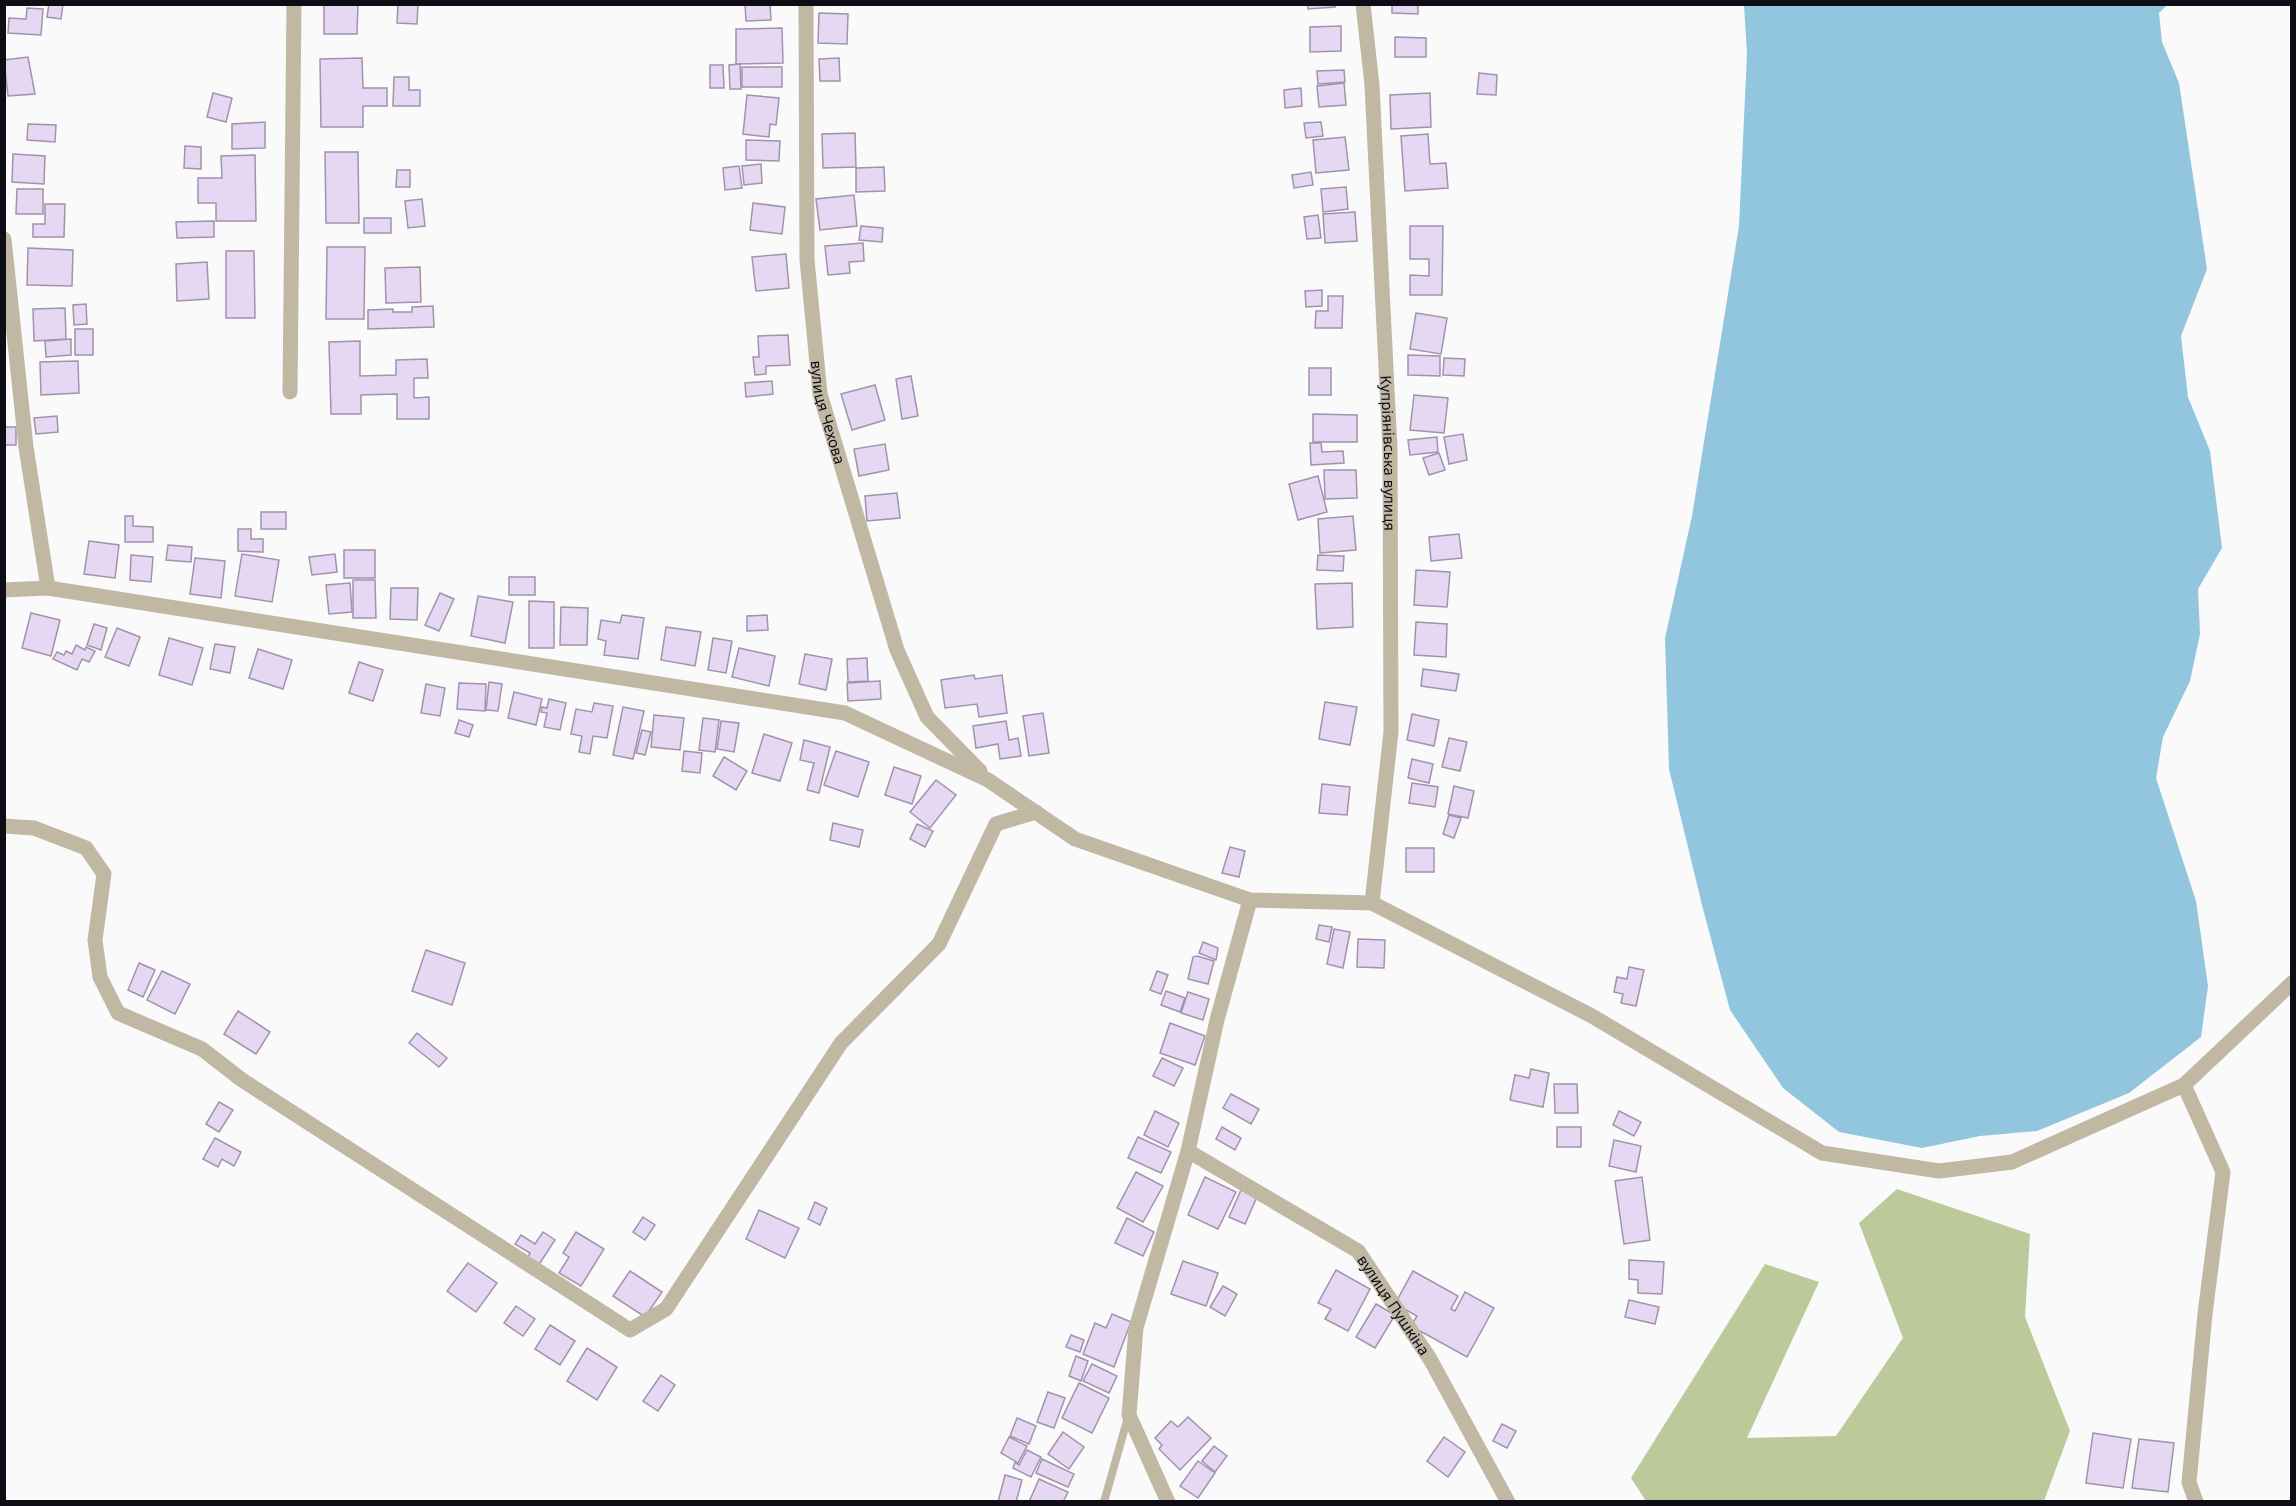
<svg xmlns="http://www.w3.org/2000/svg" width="2296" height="1506" viewBox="0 0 2296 1506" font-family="'Noto Sans',sans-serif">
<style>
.forest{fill:#bcc99a}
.water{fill:#91c6de}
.building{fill:#e6d7f2;stroke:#a093ac;stroke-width:1.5}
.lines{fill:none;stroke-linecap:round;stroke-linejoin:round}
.lane{stroke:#c1b8a4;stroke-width:8}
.street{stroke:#c1b8a4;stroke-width:15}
.labels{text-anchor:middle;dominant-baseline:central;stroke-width:4.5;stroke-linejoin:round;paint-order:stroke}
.street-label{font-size:15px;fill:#0e0c15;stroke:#fff}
</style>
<rect width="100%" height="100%" fill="#fafafa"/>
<path class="forest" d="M1897,1189l133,45 -5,83 45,114 -26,70h-398l-15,-23 134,-214 54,18 -72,156 89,-2 67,-98 -44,-115z"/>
<path class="water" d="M1744,5h423l-8,8 3,29 17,41 28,186 -26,67 7,61 22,54 12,97 -24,41 2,45 -10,47 -27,56 -7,41 40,123 12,85 -7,51 -72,56 -92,38 -57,5 -58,12 -83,-16 -56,-44 -53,-78 -28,-105 -33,-136 -4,-131 27,-122 47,-290 8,-172z"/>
<g class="building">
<path d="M49,4h14l-2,15 -14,-2z"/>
<path d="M324,4h34l-1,30h-33z"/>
<path d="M398,4h20l-1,20 -20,-1z"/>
<path d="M770,4l1,16 -25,1 -1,-16z"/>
<path d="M1308,4h27v3l-27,2z"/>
<path d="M1392,4h26v10l-26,-1z"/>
<path d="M27,8l16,1 -2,26 -33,-2 1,-15 17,1z"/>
<path d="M819,13l29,1 -1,30 -29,-1z"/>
<path d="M1341,26v25l-31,1v-25z"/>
<path d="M782,28l1,35 -47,1v-35z"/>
<path d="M1395,37l31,1v19h-31z"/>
<path d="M28,57l7,37 -27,2 -4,-36z"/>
<path d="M362,58l1,30h24v18h-24v21h-42l-1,-68z"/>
<path d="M839,58l1,23h-20l-1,-22z"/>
<path d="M740,64l1,25h-11l-1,-24z"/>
<path d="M710,65h13l1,23h-14z"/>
<rect x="742" y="67" width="40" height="20"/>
<path d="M1344,70l1,12 -27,2 -1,-13z"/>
<path d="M1479,73l18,2 -1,20 -19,-1z"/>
<path d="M394,77h15v13h11v16h-27z"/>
<path d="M1344,83l2,22 -27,2 -2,-21z"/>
<path d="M1301,88l1,18 -17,2 -1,-18z"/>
<path d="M213,93l19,5 -6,24 -19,-5z"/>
<path d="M1430,93l1,34 -40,2 -1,-34z"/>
<path d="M747,95l32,3 -3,27 -6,-1 -1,13 -26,-3z"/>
<path d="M265,122v26l-33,1v-25z"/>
<path d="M1321,122l2,14 -17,2 -2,-15z"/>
<path d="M28,124l28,1 -1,17 -28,-2z"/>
<path d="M855,133l1,34 -33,1 -1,-34z"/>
<path d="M1428,134l2,30 16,-1 2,25 -43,3 -4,-55z"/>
<path d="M1345,137l4,33 -33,3 -3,-33z"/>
<path d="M746,140l34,1 -1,20 -33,-1z"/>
<path d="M185,146l16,1v22l-17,-1z"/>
<path d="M325,152h33l1,71h-33z"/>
<path d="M13,154l32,2 -1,28 -32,-2z"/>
<path d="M255,155l1,66h-40v-18h-18v-25h24l-1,-22z"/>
<path d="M761,164l1,19 -18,2 -2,-19z"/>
<path d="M739,166l3,22 -17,2 -2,-22z"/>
<path d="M884,167l1,24 -29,1v-24z"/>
<path d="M397,170h13v17h-14z"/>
<path d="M1311,172l2,13 -19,3 -2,-13z"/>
<path d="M1346,187l2,22 -25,3 -2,-23z"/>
<path d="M17,189h26v25h-27z"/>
<path d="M854,195l3,31 -37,4 -4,-31z"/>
<path d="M422,199l3,27 -17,2 -3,-27z"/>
<path d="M753,203l32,4 -3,27 -32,-4z"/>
<path d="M45,204h20l-1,33h-31v-13h12z"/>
<path d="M1355,212l2,29 -32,2 -2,-29z"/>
<path d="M1318,215l3,23 -14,1 -3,-22z"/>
<rect x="364" y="218" width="27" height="15"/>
<path d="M214,221v16l-37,1 -1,-16z"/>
<path d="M861,226l22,2 -1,14 -23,-2z"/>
<path d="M1410,226h33l-1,69h-32v-20l19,1v-17h-19z"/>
<path d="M863,243l1,18 -15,1 1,11 -22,2 -3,-29z"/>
<path d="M327,247h38l-1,72h-38z"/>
<path d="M28,248l45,2 -1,36 -45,-1z"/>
<path d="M226,251h28l1,67h-29z"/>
<path d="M786,254l3,34 -33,3 -4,-34z"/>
<path d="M207,262l2,37 -32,2 -1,-37z"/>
<path d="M420,267l1,35 -35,1 -1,-35z"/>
<path d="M1322,290v16l-16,1 -1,-16z"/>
<path d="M1328,296h15l-1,32h-27l1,-17h12z"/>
<path d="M86,304l1,20 -13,1 -1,-20z"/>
<path d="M433,306l1,21 -66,2v-19l25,-1v3h19v-5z"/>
<path d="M65,308l1,31 -32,2 -1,-32z"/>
<path d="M1416,313l31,5 -6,36 -31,-5z"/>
<rect x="75" y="329" width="18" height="26"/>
<path d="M788,335l2,30 -24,1v8l-11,1 -2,-18h6l-1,-21z"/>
<path d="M71,339v16l-25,2 -1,-16z"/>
<path d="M360,341v35l36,-1v-15l31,-1 1,19h-14v20l15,-1v22h-32v-25l-36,1v19h-30l-2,-72z"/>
<path d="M1408,355l32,1v20l-32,-1z"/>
<path d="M1444,358l21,1 -1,17 -21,-1z"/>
<path d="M78,361l1,32 -38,2 -1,-33z"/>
<rect x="1309" y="368" width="22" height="27"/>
<path d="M911,376l7,40 -16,3 -6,-40z"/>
<path d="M772,381l1,13 -27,3 -1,-14z"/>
<path d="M875,385l10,35 -33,10 -11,-36z"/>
<path d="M1414,395l34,3 -4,35 -34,-3z"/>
<path d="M1313,414l44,1v27h-44z"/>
<path d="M57,416l1,16 -22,2 -2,-16z"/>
<rect x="4" y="427" width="12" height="18"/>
<path d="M1463,434l4,26 -18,4 -5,-27z"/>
<path d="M1437,437l1,15 -28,3 -2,-15z"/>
<path d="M1310,443h11l1,9 21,-1 1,12 -33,2z"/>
<path d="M885,444l4,26 -30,6 -5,-27z"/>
<path d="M1439,453l6,17 -16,5 -6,-17z"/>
<path d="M1324,470h32l1,28 -32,1z"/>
<path d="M1318,476l9,36 -29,8 -9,-36z"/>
<path d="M897,493l3,25 -33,3 -2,-25z"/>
<rect x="261" y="512" width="25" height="17"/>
<path d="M125,516h8v10l20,1v15h-28z"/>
<path d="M1353,516l3,34 -36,3 -2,-34z"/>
<path d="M238,529h13v10h12v13l-25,-1z"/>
<path d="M1459,534l3,24 -31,3 -2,-24z"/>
<path d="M89,541l30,4 -4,33 -31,-4z"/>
<path d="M168,545l24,2 -1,15 -25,-2z"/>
<rect x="344" y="550" width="31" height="28"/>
<path d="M242,554l37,6 -7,42 -37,-6z"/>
<path d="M335,554l2,18 -25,3 -3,-18z"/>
<path d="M131,555l22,2 -2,25 -21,-2z"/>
<path d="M1318,555l26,1 -1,15 -26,-1z"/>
<path d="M195,558l30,3 -4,37 -31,-4z"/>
<path d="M1416,570l34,2 -3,35 -33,-2z"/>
<rect x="509" y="577" width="26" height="18"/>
<path d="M353,580h22l1,38h-23z"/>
<path d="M350,583l2,29 -23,2 -3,-29z"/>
<path d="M1352,583l1,44 -36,2 -2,-45z"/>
<path d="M391,588h27l-1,32 -27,-1z"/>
<path d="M440,593l14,6 -15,32 -14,-6z"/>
<path d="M478,596l35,6 -8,41 -34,-7z"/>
<path d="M529,601l25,1v46h-25z"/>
<path d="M561,607l27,1 -1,37h-27z"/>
<path d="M31,613l29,7 -9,36 -29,-8z"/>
<path d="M622,615l22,3 -6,41 -34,-4 2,-14 -8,-2 3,-19 19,3z"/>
<path d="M767,615l1,15 -21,1v-15z"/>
<path d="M1416,622l31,2 -1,33 -32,-2z"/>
<path d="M94,624l13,4 -6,22 -14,-5z"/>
<path d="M666,627l35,5 -6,34 -34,-6z"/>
<path d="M117,628l23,9 -11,29 -24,-9z"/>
<path d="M169,638l34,10 -11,37 -33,-10z"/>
<path d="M713,638l19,3 -6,32 -18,-3z"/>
<path d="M215,644l20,3 -5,26 -20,-4z"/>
<path d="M76,645l9,5 1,-3 9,4 -6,11 -7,-3 -5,11 -24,-11 4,-7 7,3 2,-4 6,3z"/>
<path d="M739,648l36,8 -6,30 -37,-9z"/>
<path d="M258,649l34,11 -9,29 -34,-11z"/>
<path d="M805,654l27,5 -6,31 -27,-6z"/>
<path d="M867,658l1,23 -20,1 -1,-23z"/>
<path d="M359,662l24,8 -10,31 -24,-8z"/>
<path d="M1423,669l36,5 -3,17 -35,-5z"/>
<path d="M974,675l1,4 27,-4 5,38 -28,4 -2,-13 -32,4 -4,-28z"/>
<path d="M880,681l1,18 -33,2 -1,-18z"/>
<path d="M489,682l13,2 -4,27 -12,-1z"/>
<path d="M459,683l27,1 -1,27 -28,-2z"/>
<path d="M426,684l19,4 -5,28 -19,-3z"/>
<path d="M514,692l28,7 -6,26 -28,-7z"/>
<path d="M549,699l17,4 -6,27 -16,-3 3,-14 -6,-1 1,-5 5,1z"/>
<path d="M1325,702l32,5 -7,38 -31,-6z"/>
<path d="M594,703l19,3 -6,32 -14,-2 -3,18 -11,-2 3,-16 -11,-2 5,-25 16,3z"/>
<path d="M623,707l21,4 -11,48 -20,-4z"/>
<path d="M1043,713l6,40 -20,3 -6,-40z"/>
<path d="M1412,714l27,6 -5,26 -27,-6z"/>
<path d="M654,715l30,3 -4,32 -29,-3z"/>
<path d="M703,718l16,2 -4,32 -16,-2z"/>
<path d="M459,720l14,5 -4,12 -14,-4z"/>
<path d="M721,721l18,2 -5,29 -17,-3z"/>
<path d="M1006,721l3,19 9,-2 3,18 -21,3 -2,-15 -22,4 -3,-22z"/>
<path d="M642,730l9,2 -6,23 -9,-2z"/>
<path d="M764,734l28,9 -12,38 -28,-8z"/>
<path d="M1449,738l18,4 -7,29 -18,-4z"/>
<path d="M804,740l26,7 -11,46 -12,-3 7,-27 -14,-3z"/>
<path d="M684,751l18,2 -2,20 -18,-2z"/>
<path d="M836,751l33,11 -11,35 -34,-12z"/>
<path d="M724,757l23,14 -11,19 -23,-14z"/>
<path d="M1412,759l21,5 -4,19 -21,-5z"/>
<path d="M894,767l27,9 -9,28 -27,-9z"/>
<path d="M936,780l20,15 -26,33 -20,-16z"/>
<path d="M1412,783l26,4 -3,20 -26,-4z"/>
<path d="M1322,784l28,3 -3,28 -28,-2z"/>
<path d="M1454,786l20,5 -6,27 -20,-4z"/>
<path d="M1449,815l12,3 -7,20 -11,-4z"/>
<path d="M833,823l30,7 -4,17 -29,-7z"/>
<path d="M917,824l16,7 -8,16 -15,-8z"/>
<path d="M1230,847l15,4 -6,26 -17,-4z"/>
<rect x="1406" y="848" width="28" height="24"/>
<path d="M1319,925l13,2 -3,15 -13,-3z"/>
<path d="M1334,929l16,3 -7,36 -16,-4z"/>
<path d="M1358,939l27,1 -1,28 -27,-1z"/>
<path d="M1203,942l15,6 -2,12 -17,-7z"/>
<path d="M426,950l39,13 -13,42 -40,-14z"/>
<path d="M1197,956l17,5 -6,23 -20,-5 5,-22z"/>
<path d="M139,963l16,7 -12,27 -15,-7z"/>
<path d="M1629,967l15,3 -8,36 -15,-3 2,-9 -9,-2 3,-15 10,2z"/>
<path d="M162,971l28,13 -15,30 -28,-14z"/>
<path d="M1157,971l11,4 -7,19 -11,-4z"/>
<path d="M1166,991l19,7 -5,14 -19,-7z"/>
<path d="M1188,992l21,7 -6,21 -22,-7z"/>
<path d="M238,1011l32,21 -14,22 -32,-20z"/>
<path d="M1170,1023l35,13 -10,29 -35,-12z"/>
<path d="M417,1033l30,25 -8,9 -30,-24z"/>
<path d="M1162,1058l21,10 -9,18 -21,-10z"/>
<path d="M1531,1069l18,4 -6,34 -33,-7 5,-25 14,3z"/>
<path d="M1554,1084h23l1,29h-23z"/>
<path d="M1231,1094l28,15 -8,15 -28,-16z"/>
<path d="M219,1102l14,8 -14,22 -13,-8z"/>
<path d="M1155,1111l24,12 -11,24 -24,-12z"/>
<path d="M1619,1111l22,11 -7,14 -21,-11z"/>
<path d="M1222,1127l19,11 -6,12 -19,-11z"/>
<rect x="1557" y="1127" width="24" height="20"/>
<path d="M1138,1137l33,15 -10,21 -33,-15z"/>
<path d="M215,1138l26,14 -7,14 -12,-7 -4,8 -15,-8z"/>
<path d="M1614,1140l27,6 -5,26 -27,-6z"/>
<path d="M1136,1172l27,14 -20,36 -26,-14z"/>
<path d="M1205,1177l31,15 -18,37 -30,-14z"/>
<path d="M1642,1177l8,63 -26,4 -9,-63z"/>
<path d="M1241,1190l16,7 -12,27 -16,-7z"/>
<path d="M815,1202l12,6 -7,17 -12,-6z"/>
<path d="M759,1210l40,18 -14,30 -39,-19z"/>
<path d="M643,1217l12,8 -10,15 -12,-8z"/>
<path d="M1127,1218l27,14 -11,24 -28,-13z"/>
<path d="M543,1232l12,8 -17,26 -11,-7 3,-6 -15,-9 6,-9 14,9z"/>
<path d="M576,1232l28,17 -23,37 -22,-13 10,-16 -6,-4z"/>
<path d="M1629,1260l35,2 -2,32 -24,-1v-13l-9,-1z"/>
<path d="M1183,1261l35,12 -12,33 -35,-12z"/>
<path d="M468,1263l29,20 -21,29 -29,-21z"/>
<path d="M1336,1270l34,19 -22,42 -23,-12 6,-10 -13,-6z"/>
<path d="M630,1271l32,21 -17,25 -32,-21z"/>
<path d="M1413,1271l45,25 -7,13 4,2 10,-19 29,16 -27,49 -56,-31 6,-10 -22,-12z"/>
<path d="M1223,1286l14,8 -12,22 -15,-9z"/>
<path d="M1629,1300l30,7 -4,17 -30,-7z"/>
<path d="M1376,1304l19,11 -20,33 -19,-11z"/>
<path d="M516,1306l19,13 -12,17 -19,-13z"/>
<path d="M1112,1314l19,8 -17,45 -31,-13 12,-31 11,5z"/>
<path d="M550,1325l25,16 -15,24 -25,-16z"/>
<path d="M1071,1335l13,5 -4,12 -14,-5z"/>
<path d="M587,1348l30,19 -20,33 -30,-19z"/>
<path d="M1076,1356l12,5 -7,20 -12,-5z"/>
<path d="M1092,1364l25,12 -8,17 -26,-12z"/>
<path d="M661,1375l14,10 -17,26 -15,-10z"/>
<path d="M1079,1383l30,15 -17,35 -30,-15z"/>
<path d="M1048,1392l17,6 -11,30 -17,-6z"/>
<path d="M1188,1417l23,21 -31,32 -21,-21 3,-4 -7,-7 16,-17 7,6z"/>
<path d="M1017,1418l19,8 -7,18 -19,-8z"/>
<path d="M1502,1424l14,7 -9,17 -14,-7z"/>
<path d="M1063,1432l21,15 -15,22 -21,-15z"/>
<path d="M2093,1433l38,6 -8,49 -37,-5z"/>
<path d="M1009,1437l18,9 -9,17 -17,-10z"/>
<path d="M1444,1437l21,15 -17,25 -21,-16z"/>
<path d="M2139,1439l35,4 -6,49 -36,-4z"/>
<path d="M1214,1446l13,10 -12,16 -13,-11z"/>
<path d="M1027,1450l14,7 -10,20 -18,-9 2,-6 4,3z"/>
<path d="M1042,1459l32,15 -6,13 -32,-14z"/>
<path d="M1198,1461l17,12 -17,25 -18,-12z"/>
<path d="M1005,1475l17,5 -6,22h-18z"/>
<path d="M1039,1479l29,13 -5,10h-34z"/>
</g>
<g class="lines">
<path class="lane" d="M1104,1502l24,-85"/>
<g class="street">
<path id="s1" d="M806,4l1,256 13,134 77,256 30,67 53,54"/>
<path id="s2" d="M1363,4l9,81 18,364 1,283 -19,171"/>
<path d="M4,239l22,208 22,141"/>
<path d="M290,392l4,-388"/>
<path d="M4,590l44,-2 797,125 143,67 87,59 175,61 122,3 220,113 230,137 117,18 73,-9 172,-77 108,-102"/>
<path d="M4,826l30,2 52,20 18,26 -9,66 5,37 18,36 84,36 40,31 388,250 36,-21 175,-266 98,-99 57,-120 40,-12"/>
<path d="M2184,1085l39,87 -18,142 -16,168 7,20"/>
<path id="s3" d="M1188,1151l170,100 72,108 78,143"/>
<path d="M1168,1502l-39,-87 7,-87 52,-177 29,-131 33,-120"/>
</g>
</g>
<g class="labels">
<g class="street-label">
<text stroke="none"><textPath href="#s1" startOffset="410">вулиця Чехова</textPath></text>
<text stroke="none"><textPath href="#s2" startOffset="450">Купріянівська вулиця</textPath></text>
<text stroke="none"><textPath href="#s3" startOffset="262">вулиця Пушкіна</textPath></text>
</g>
</g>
<rect width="2296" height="1506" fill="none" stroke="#0e0c15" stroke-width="12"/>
</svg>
